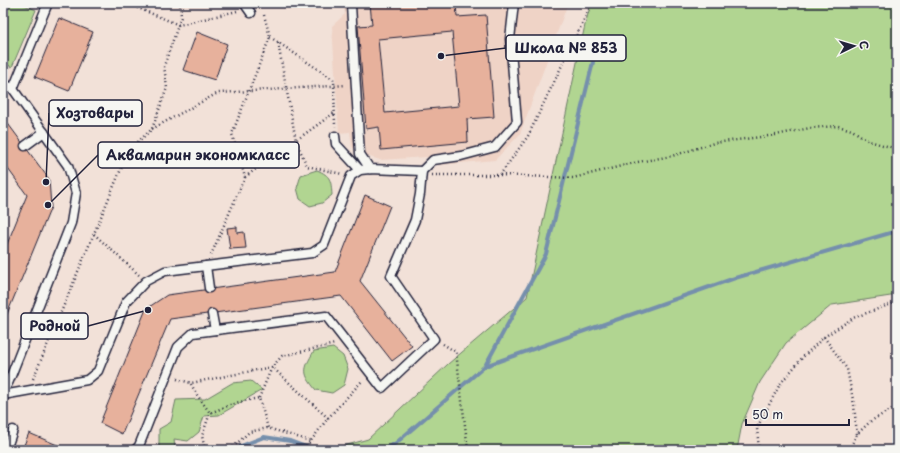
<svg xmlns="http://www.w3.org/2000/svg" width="900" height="453" viewBox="0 0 900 453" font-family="'Playpen Sans',sans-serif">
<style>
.built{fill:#efd3c6}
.green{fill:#b1d591;stroke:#6a7c66}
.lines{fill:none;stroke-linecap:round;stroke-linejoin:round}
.stream{stroke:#748fac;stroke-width:4}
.building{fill:#e7b19c;stroke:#22223b;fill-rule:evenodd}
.lane-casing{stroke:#22223b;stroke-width:11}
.path{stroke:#22223b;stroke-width:2.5;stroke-dasharray:1 3;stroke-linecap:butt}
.lane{stroke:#f6f6f2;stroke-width:8}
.leader{fill:none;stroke:#22223b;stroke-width:1.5}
.callout-dot{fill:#22223b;stroke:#f6f6f2;stroke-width:1.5}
.callout{fill:#f6f6f2;stroke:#22223b;stroke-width:1.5}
.callout-label{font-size:14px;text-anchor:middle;font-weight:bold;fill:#22223b}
</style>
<rect width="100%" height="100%" fill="#f2e1d8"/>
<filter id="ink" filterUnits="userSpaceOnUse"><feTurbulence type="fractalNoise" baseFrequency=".025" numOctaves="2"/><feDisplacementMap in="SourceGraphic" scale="8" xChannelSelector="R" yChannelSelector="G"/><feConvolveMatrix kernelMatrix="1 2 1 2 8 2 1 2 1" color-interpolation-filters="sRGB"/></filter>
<g filter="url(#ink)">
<path class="built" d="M344,3h224l-48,131 -25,26 -56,5 -12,-8 -47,3 -20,-6 -8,-7 -2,-15 -11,1 -7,-107 13,-12z"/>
<g class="green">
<path d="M3,3h17l16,7 -24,57 -9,-4z"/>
<path d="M591,3h306v292l-65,10 -46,38 -26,39 -18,42 -5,26h-407l38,-11 80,-75 79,-67 58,-272z"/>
<path d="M317,170c14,6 14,10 15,25l-10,8 -12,3 -10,-7 -3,-11 4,-13z"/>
<path d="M333,348l10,8 5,13 -4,16 -12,8 -16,-3c-14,-17 -13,-20 -2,-39z"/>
<path d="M251,381l11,9 -43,25 -15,1 -5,16 -11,9 -14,-2 1,11h-18l2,-3v-18l12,-7 5,-22 29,-1 27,-16z"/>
</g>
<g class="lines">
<g class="stream">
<path d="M485,366l250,-88 162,-47"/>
<path d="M239,450l2,-4 23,-9 26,4 24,9"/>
<path d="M383,450l13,-7 89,-77 61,-112 47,-192"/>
</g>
</g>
<g class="building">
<path d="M370,3h86l1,14 29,-2 8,102 -27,2 1,23 -87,8 -2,-23 -13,2 -8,-103 14,-1zM452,32l7,74 -74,7 -7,-74z"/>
<path d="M59,18l34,14 -24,59 -34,-14z"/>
<path d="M197,32l30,12 -12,36 -32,-10z"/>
<path d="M3,117l46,62 2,28 -48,117v-70l24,-59 -24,-33z"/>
<path d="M365,195l25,11 -30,75 52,65 -20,15 -51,-65 -171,23 -48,115 -22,-11 46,-114 21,-14 168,-23z"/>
<path d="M237,227v6l7,-1 2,16 -16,1 -3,-21z"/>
<path d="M29,433l33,14 8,3h-48z"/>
</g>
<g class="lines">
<defs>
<g id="lane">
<path d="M244,3l7,10"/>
<path d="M353,3l-2,2 9,149 10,15"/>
<path d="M3,83l10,6 55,77 8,27 -5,30 -62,158 -6,11"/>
<path d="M13,89l35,-86"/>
<path d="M335,136l1,8 24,26"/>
<path d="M25,146l19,-14"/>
<path d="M206,266l3,22"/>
<path d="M212,314l3,16"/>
<path d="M3,395l84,-15 11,-9 28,-69 20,-21 19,-10 147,-18 12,-8 27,-69 9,-6 10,-1 52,2"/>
<path d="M6,450l7,-20"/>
<path d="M135,450l4,-4 39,-99 15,-14 133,-17 56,72 52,-49 -43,-63 24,-56 5,-26 2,-23 11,-11 28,-4 34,-9 22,-25 -7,-83 4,-36"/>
</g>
</defs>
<use href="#lane" class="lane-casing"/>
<g class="path">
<path d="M126,3l53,22 58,-14"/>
<path d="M258,6l10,-3"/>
<path d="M270,37l64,43 1,47"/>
<path d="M278,43l18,98 11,25 35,8"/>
<path d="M152,129l66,-36 128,-8"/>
<path d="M432,175h68l28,-39 64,-133"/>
<path d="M500,175l73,3 65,-16 34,-6 42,-13 62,-8 34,-7 28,-2 14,4 17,11 28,8"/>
<path d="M245,177l89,-64"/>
<path d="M94,234l45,41"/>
<path d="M211,255l34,-78 -13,-43 38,-97 -6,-22"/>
<path d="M824,337l23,32 7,36 3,29"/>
<path d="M443,344l13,8 12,98"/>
<path d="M33,379l96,-229 23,-21 15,-41 -3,-22 17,-49 -1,-14"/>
<path d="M177,379l14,4 81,-16 56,51"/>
<path d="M191,384l6,11 13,18"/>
<path d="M259,398l13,-31 10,-11 53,-12"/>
<path d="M205,450l-3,-14 8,-23 25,-10 24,-5 9,30"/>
<path d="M230,450l19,-18 19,-4 42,13"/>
<path d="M304,450l24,-32 35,-38"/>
<path d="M759,450l-2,-22 23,-44 23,-27 21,-20 29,-19 44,-16"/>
<path d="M849,450l8,-16 14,-13 26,-15"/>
</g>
<use href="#lane" class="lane"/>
</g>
</g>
<path class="leader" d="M441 56L506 48M46 182L49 113M48 205L98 155M148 310L88 326"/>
<g class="callout-dot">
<circle cx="441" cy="56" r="4"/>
<circle cx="46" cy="182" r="4"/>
<circle cx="48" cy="205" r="4"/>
<circle cx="148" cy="310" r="4"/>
</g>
<g class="callout">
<rect x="506" y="35" width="120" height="26" rx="4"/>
<rect x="49" y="100" width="93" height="26" rx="4"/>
<rect x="98" y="142" width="201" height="26" rx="4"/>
<rect x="21" y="313" width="67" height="26" rx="4"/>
</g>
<g class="callout-label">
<text x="566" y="53">Школа № 853</text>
<text x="95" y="118">Хозтовары</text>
<text x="198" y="160">Аквамарин экономкласс</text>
<text x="55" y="331">Родной</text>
</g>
<rect width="900" height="453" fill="none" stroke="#f6f6f2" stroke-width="16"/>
<rect x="8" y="8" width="884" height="437" fill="none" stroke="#22223b" stroke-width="1.5" filter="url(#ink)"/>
<g transform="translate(854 46) rotate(85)" stroke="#f6f6f2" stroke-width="3" paint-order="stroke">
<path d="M0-3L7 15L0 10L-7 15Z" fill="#22223b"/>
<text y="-6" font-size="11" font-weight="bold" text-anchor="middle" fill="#22223b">С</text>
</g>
<path d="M746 419v6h103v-6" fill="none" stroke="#22223b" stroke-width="2"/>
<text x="752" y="419" font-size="12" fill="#22223b" stroke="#f6f6f2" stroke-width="3" paint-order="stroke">50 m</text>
</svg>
